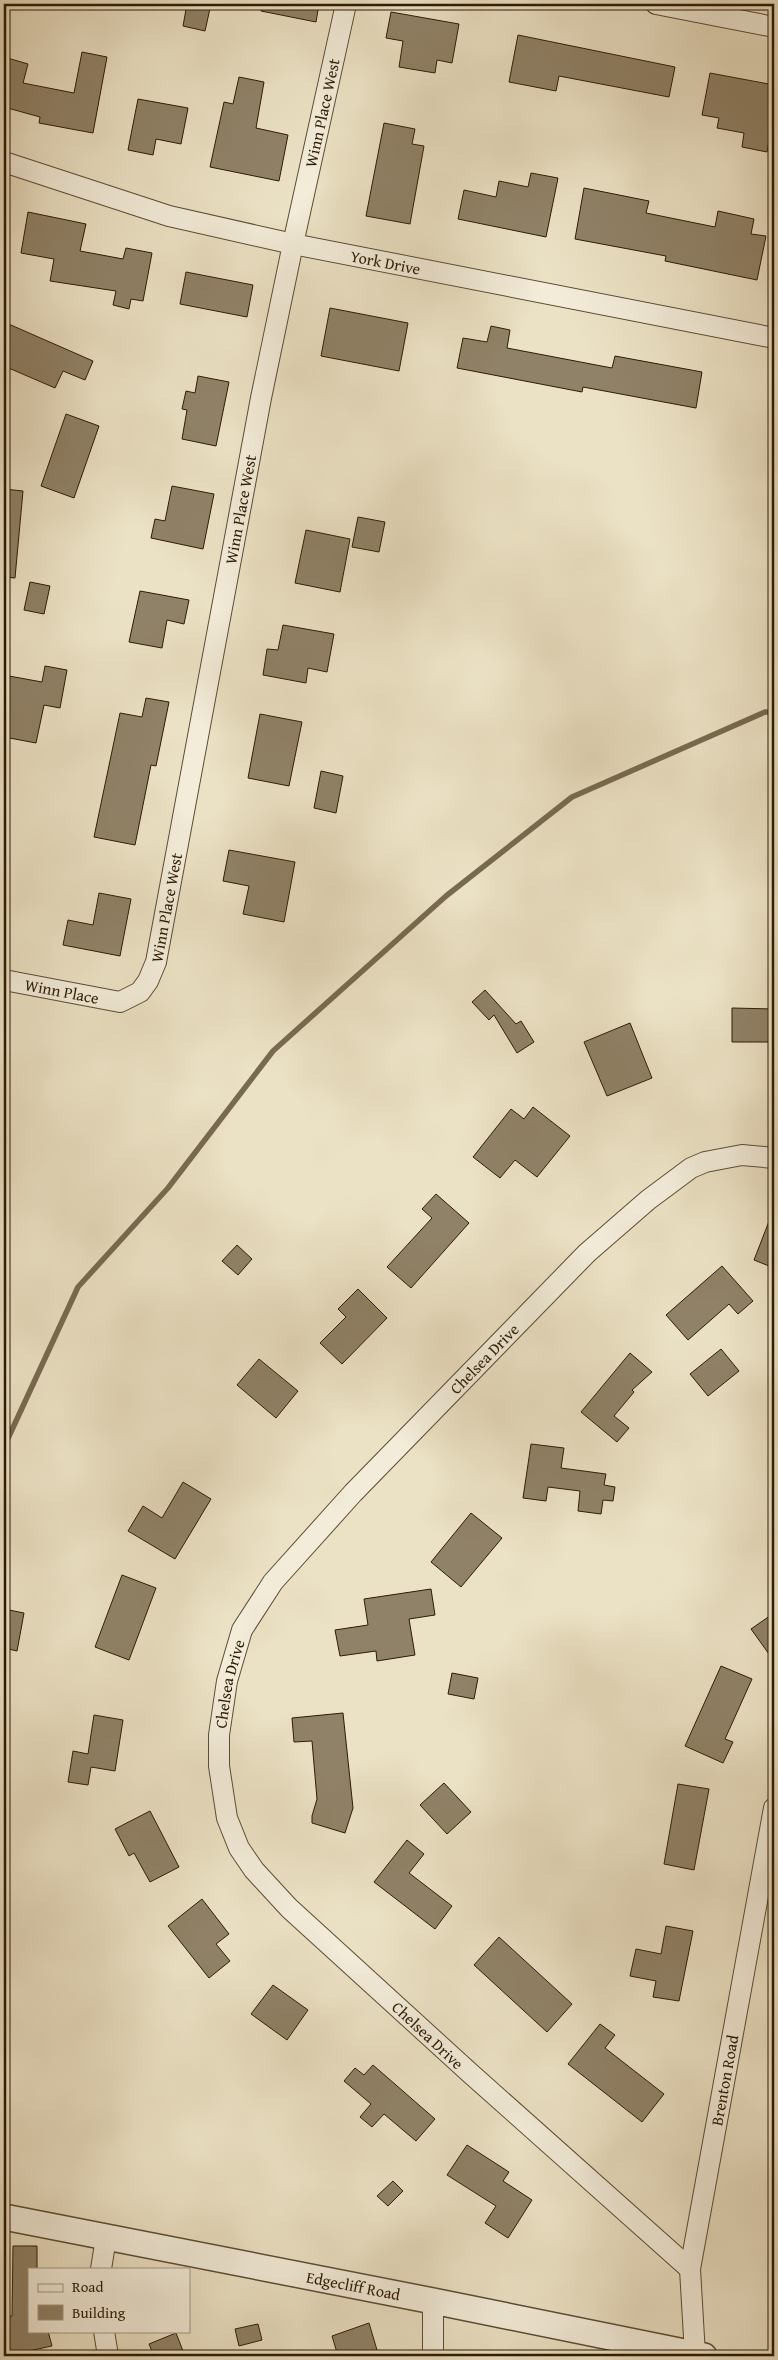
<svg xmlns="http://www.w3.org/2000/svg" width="778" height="2360" viewBox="0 0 778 2360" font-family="'Gentium Book Plus',serif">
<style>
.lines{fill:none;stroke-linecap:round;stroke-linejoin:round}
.stream{stroke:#786a50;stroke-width:5.5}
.building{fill:#908268;stroke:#2d1b04}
.minor-casing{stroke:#5c4c34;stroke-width:22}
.tertiary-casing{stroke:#5c4c34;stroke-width:28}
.minor{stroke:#f2ecd9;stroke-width:20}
.tertiary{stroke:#f2ecd9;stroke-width:25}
.labels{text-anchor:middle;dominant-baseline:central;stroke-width:4;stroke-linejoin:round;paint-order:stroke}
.street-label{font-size:16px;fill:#2d1b04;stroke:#f2ecd9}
</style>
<rect width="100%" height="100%" fill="#ebe1c4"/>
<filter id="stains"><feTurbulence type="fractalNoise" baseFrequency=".004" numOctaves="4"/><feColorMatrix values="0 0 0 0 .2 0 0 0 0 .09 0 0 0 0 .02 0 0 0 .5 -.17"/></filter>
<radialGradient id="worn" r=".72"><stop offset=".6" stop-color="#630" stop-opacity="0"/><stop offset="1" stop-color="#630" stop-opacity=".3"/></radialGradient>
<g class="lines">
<path class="stream" d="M4,1447l74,-160 90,-99 105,-137 173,-155 126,-99 193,-85h9"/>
</g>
<g class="building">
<path d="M187,4h24l-6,27 -22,-5z"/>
<path d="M262,4h57l-3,18 -55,-11z"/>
<path d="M391,12l68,12 -7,39 -15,-3 -2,13 -36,-6 4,-26 -17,-3z"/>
<path d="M518,35l157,32 -6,30 -110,-21 -3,15 -47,-9z"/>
<path d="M82,52l25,5 -14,76 -54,-10 1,-6 -36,-10v-50l24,7 -5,19 51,10z"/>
<path d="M710,73l64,12v26l-7,41 -25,-5 2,-14 -27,-5 2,-10 -17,-3z"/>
<path d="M239,77l25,5 -8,46 32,7 -9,46 -69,-14 14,-65 9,2z"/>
<path d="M138,99l50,9 -7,36 -25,-5 -3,16 -25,-5z"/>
<path d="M384,123l31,6 -3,15 12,2 -14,78 -44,-8z"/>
<path d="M531,173l27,5 -12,59 -88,-18 6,-29 32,7 3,-16 29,6z"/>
<path d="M584,188l65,13 -3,12 69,14 3,-16 36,8 -3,15 15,2 -9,44 -92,-19 1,-5 -91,-17z"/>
<path d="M28,212l58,12 -6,27 43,8 3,-11 26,5 -9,48 -12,-2 -2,10 -16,-4 3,-14 -66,-10 4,-22 -33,-6z"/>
<path d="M186,272l67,13 -6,32 -67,-13z"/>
<path d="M330,308l78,15 -9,48 -78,-15z"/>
<path d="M4,322l89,39 -8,19 -22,-9 -8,17 -51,-22z"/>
<path d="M491,326l19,4 -3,18 105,20 3,-12 87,16 -6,36 -113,-21 -1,5 -125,-24 6,-30 24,4z"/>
<path d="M198,376l31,6 -13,64 -34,-7 5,-29 -5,-1 4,-18 9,2z"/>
<path d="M66,414l33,12 -25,72 -33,-12z"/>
<path d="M172,486l42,8 -11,55 -52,-11 4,-19 10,2z"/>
<path d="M4,489l19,2 -8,87 -11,-1z"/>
<path d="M358,517l27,5 -6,30 -27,-5z"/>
<path d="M306,530l44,9 -10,53 -45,-9z"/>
<path d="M30,582l20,4 -6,28 -20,-4z"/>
<path d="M140,591l49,9 -5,24 -17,-4 -5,28 -33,-6z"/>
<path d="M283,625l51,9 -7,38 -19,-4 -2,15 -43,-8 4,-26 11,1z"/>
<path d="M45,666l22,4 -7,38 -16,-3 -8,38 -32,-6v-35l5,-26 33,6z"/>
<path d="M146,698l23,4 -13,64 -5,-1 -16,80 -41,-8 26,-124 22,4z"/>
<path d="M260,714l42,8 -13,64 -41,-8z"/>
<path d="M321,771l22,5 -7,37 -22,-5z"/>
<path d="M229,850l66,12 -11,60 -41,-8 6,-28 -26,-5z"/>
<path d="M99,893l32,6 -11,57 -57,-11 5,-25 25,5z"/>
<path d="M485,990l31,34 5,-3 13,21 -17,11 -23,-38 -5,5 -17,-18z"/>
<path d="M732,1008l42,1v33h-42z"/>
<path d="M630,1023l22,55 -45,18 -23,-54z"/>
<path d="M533,1107l37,29 -33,41 -22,-17 -15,18 -27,-21 38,-48 13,10z"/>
<path d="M436,1194l33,29 -58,65 -24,-21 45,-49 -10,-9z"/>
<path d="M773,1211h1v57l-20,-8z"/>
<path d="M237,1245l15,14 -14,16 -16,-14z"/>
<path d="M722,1266l31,35 -15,13 -9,-10 -41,36 -22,-25z"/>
<path d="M358,1289l29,29 -45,46 -22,-21 26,-26 -8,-8z"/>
<path d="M721,1349l18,22 -31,25 -18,-22z"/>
<path d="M630,1353l22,19 -20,18 2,2 -20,24 15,12 -12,14 -36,-30z"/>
<path d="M259,1359l39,32 -22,27 -39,-33z"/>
<path d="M531,1444l33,4 -3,20 45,6 -2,11 11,2 -2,14 -10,-1 -2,14 -23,-3 2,-20 -32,-4 -2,14 -23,-3z"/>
<path d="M183,1482l28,17 -36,60 -47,-28 15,-25 19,12z"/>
<path d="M471,1513l31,25 -41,49 -30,-25z"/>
<path d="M122,1575l34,13 -27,72 -34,-13z"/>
<path d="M431,1589l4,26 -26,4 6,36 -38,6 -1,-10 -36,5 -5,-26 33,-5 -4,-26z"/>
<path d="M4,1609l20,4 -7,38 -13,-3z"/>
<path d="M774,1613v48l-23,-32z"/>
<path d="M721,1666l31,13 -27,60 8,3 -10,21 -38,-17z"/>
<path d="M452,1673l26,5 -4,21 -26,-5z"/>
<path d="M343,1713l10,95 -8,25 -33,-10v-7l5,-17 -5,-58 -18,1 -2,-24z"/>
<path d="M94,1715l29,5 -8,51 -24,-4 -3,18 -20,-3 5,-31 15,3z"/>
<path d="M444,1783l27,29 -24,22 -27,-29z"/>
<path d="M678,1784l31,5 -15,81 -30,-6z"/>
<path d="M150,1811l29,56 -29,15 -16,-29 -5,3 -14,-27z"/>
<path d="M407,1840l17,14 -15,19 43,33 -17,23 -61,-47z"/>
<path d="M202,1899l27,35 -13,10 14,17 -21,17 -41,-52z"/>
<path d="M666,1926l27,5 -14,70 -26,-4 3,-16 -26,-5 6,-27 25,5z"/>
<path d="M499,1937l73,67 -25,28 -73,-67z"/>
<path d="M273,1985l35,25 -21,30 -36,-26z"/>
<path d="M600,2024l15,11 -10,13 59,46 -22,28 -74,-58z"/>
<path d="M373,2065l62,54 -19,22 -32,-27 -12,13 -12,-10 11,-13 -27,-23 11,-13 9,7z"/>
<path d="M467,2145l42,27 -6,9 29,19 -24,38 -23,-15 11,-17 -49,-31z"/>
<path d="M393,2181l10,10 -15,15 -11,-10z"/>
<path d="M13,2246h24v23h-8v62h19l4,15 -42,9 -6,-27 5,-2 -2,-9 5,-1z"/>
<path d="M369,2323l8,27 -4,2 1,4h-36l-6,-20z"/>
<path d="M258,2324l4,16 -23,6 -4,-17z"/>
<path d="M176,2333l9,23h-31l-5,-12z"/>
</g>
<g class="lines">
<defs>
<g id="minor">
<path d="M656,4l118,23"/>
<path id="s1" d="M4,162l165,54 124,28 481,94"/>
<path id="s2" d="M4,980l116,22 20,-10 8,-11 8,-19 105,-564 32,-154 53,-240"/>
<path d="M101,2269l5,-31"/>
<path id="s3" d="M690,2269l-220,-196 -181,-165 -35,-38 -15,-22 -12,-30 -8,-52v-31l8,-54 15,-51 31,-48 80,-89 234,-240 61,-53 43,-32 14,-6 37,-7 32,3"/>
<path d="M433,2301v55"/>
<path d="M104,2331l4,25"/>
<path id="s4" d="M695,2355l-5,-86 84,-461"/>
</g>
<g id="tertiary">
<path id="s5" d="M4,2217l429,84 271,55"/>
</g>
</defs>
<use href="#minor" class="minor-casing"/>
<use href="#tertiary" class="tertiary-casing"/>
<use href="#minor" class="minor"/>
<use href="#tertiary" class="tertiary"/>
</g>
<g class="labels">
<g class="street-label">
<text stroke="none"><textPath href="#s2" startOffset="1040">Winn Place West</textPath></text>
<text stroke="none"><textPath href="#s1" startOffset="395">York Drive</textPath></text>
<text stroke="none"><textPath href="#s2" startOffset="635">Winn Place West</textPath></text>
<text stroke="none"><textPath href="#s2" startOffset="230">Winn Place West</textPath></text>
<text stroke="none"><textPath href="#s2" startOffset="59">Winn Place</textPath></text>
<text stroke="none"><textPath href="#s3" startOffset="1206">Chelsea Drive</textPath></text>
<text stroke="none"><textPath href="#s3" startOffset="786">Chelsea Drive</textPath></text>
<text transform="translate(428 2035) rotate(43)">Chelsea Drive</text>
<text stroke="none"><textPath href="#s4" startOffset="278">Brenton Road</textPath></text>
<text stroke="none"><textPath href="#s5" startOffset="356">Edgecliff Road</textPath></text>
</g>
</g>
<rect width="778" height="2360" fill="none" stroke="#ebe1c4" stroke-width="20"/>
<rect x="5" y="5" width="768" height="2350" fill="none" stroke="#2d1b04" stroke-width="2.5"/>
<rect x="10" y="10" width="758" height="2340" fill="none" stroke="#2d1b04"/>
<rect x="28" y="2268" width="162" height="65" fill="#f2ecd9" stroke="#a39884"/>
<rect x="38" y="2284" width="25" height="8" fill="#f2ecd9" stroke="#a39884"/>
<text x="72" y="2292" font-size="15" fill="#2d1b04">Road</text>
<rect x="38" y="2305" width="25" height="15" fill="#908268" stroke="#a39884"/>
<text x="72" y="2318" font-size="15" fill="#2d1b04">Building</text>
<rect width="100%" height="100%" filter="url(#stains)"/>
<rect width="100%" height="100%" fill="url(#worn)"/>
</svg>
